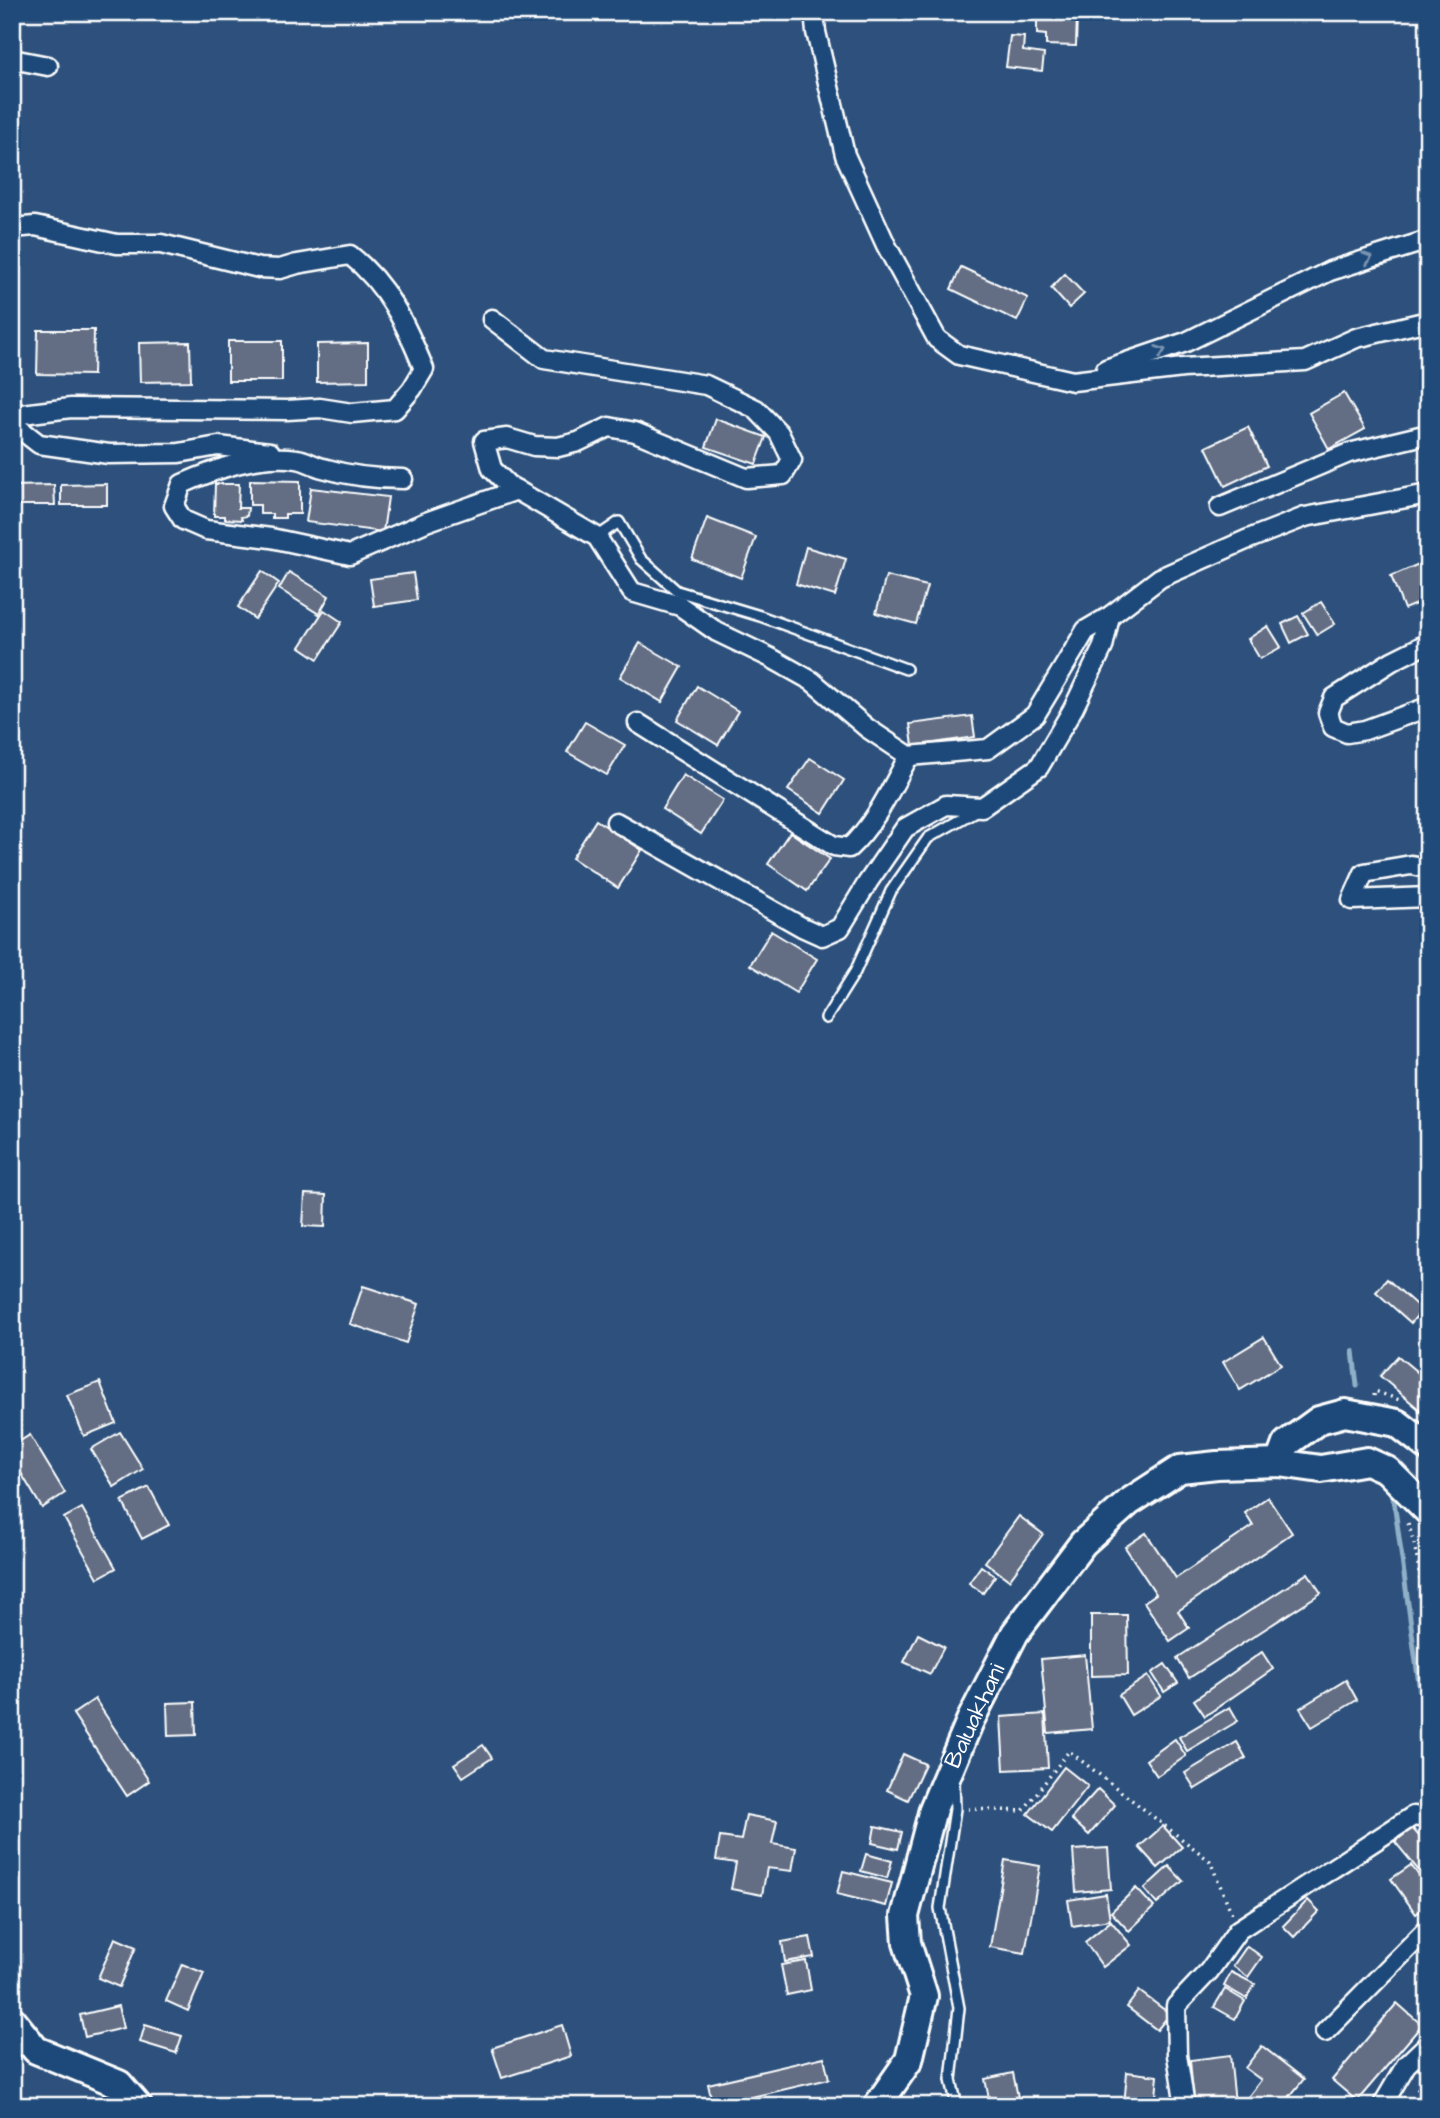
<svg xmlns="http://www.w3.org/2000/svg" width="1440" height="2118" viewBox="0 0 1440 2118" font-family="'Architects Daughter',sans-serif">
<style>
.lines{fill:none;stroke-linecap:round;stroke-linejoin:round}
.stream{stroke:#90b0c8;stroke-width:5}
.building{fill:#646e84;stroke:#fff;stroke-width:2}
.service-casing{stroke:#fff;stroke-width:14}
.minor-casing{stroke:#fff;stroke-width:23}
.primary-casing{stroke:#fff;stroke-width:32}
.path{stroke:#fff;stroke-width:3.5;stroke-dasharray:2 5;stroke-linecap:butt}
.service{stroke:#1f4a7a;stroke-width:9}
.minor{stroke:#1f4a7a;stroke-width:18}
.primary{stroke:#1f4a7a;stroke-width:26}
.oneway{stroke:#7992af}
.labels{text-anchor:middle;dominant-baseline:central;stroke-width:5;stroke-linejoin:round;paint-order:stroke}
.street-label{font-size:24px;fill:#fff;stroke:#1f4a7a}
</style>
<rect width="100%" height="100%" fill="#2d517c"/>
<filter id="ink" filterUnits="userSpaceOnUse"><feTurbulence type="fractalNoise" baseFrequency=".0143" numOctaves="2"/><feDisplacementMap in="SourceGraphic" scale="14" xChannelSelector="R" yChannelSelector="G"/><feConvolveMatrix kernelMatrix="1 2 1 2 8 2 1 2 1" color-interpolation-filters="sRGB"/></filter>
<g filter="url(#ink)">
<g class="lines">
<g class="stream">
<path d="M1353,1351l4,35"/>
<path d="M1387,1485l7,16 34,249"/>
</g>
</g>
<g class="building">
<path d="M1037,14l40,1 -1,31 -30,-1v-10l-9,-1z"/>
<path d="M1010,36l14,1 -1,14 21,3 -2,17 -36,-4z"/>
<path d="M961,267l67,31 -11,23 -66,-32z"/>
<path d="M1065,274l19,20 -15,14 -18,-20z"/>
<path d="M38,330h56l-1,45 -56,-1z"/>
<rect x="228" y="341" width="54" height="40"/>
<path d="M190,342l1,39 -51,1 -1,-39z"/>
<path d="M368,343v38l-51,1v-38z"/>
<path d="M1344,393l21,36 -36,20 -20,-36z"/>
<path d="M716,419l50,18 -10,27 -50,-17z"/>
<path d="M1248,427l19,39 -42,20 -19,-39z"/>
<path d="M250,480l50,1v33h-15v4h-13v-4h-12v-9h-10z"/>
<path d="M107,484v21h-46v-20z"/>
<path d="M215,484h24l-1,24h10l-1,8 -6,1 1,3 -17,-1v-3h-11z"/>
<path d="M54,485l1,20h-43v-19z"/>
<path d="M311,488l77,9 -5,35 -77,-10z"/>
<path d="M707,518l49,19 -15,41 -49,-19z"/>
<path d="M806,547l40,12 -11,37 -39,-12z"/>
<path d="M1428,560v39l-24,10 -13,-33z"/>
<path d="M262,571l17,12 -24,36 -17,-12z"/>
<path d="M289,572l40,24 -10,18 -40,-25z"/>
<path d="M413,573l4,27 -43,6 -4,-27z"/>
<path d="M886,576l41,10 -11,38 -40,-11z"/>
<path d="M1321,602l14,22 -18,11 -14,-22z"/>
<path d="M324,610l18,12 -24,37 -18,-12z"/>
<path d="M1298,616l10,18 -17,9 -9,-19z"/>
<path d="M1268,626l13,21 -21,12 -12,-20z"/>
<path d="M640,643l42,24 -20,35 -42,-25z"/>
<path d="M697,686l41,25 -20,34 -41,-25z"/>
<path d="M972,716l3,21 -62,9 -3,-22z"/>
<path d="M585,722l40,23 -18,30 -40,-23z"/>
<path d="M810,758l34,22 -21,33 -35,-23z"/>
<path d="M683,775l40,25 -22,34 -39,-25z"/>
<path d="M596,820l46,30 -24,38 -46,-30z"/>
<path d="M790,832l40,27 -23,32 -39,-27z"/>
<path d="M771,931l46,28 -21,34 -46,-28z"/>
<path d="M305,1194l21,1 -1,32 -22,-1z"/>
<path d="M1387,1279l35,31 -11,13 -35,-31z"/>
<path d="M363,1286l56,18 -13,39 -56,-19z"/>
<path d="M1264,1337l17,28 -41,25 -17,-28z"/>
<path d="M1398,1356l30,25v20l-8,9 -40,-34z"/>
<path d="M100,1382l16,41 -32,13 -17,-41z"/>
<path d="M120,1432l23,37 -29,18 -23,-38z"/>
<path d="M30,1435l35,58 -23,15 -30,-50v-12z"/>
<path d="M149,1487l20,38 -27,14 -20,-38z"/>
<path d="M1268,1497l24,36 -114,78 11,17 -19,13 -26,-39 12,-8 -31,-47 21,-14 30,45 77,-52 -8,-13z"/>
<path d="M82,1508l34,60 -18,10 -34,-60z"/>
<path d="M1019,1516l24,18 -34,46 -24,-18z"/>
<path d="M981,1566l14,10 -12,17 -14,-10z"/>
<path d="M1308,1573l13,20 -132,85 -12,-20z"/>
<path d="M1091,1615h36l1,60 -37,1z"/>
<path d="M918,1634l26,13 -14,27 -26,-12z"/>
<path d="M1262,1652l11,17 -68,47 -11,-16z"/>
<path d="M1085,1655l7,74 -44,4 -7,-74z"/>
<path d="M1165,1664l13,19 -14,9 -12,-19z"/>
<path d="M1148,1676l13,20 -30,19 -12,-20z"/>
<path d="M1346,1680l11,20 -45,27 -12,-19z"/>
<path d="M95,1699l54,82 -22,15 -54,-82z"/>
<path d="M195,1702l1,33 -28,1 -1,-33z"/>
<path d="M1230,1707l8,14 -51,30 -8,-14z"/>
<path d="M1045,1714l3,54 -44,2 -3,-53z"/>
<path d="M1175,1739l11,17 -29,20 -11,-16z"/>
<path d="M1237,1742l9,16 -51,31 -10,-16z"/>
<path d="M483,1745l9,13 -29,19 -9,-13z"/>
<path d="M903,1754l22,10 -17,36 -21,-10z"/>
<path d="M1064,1767l24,19 -36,46 -24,-18z"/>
<path d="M1098,1789l17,16 -26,30 -18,-16z"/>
<path d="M746,1815l31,6 -5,23 24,4 -4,23 -25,-3 -5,27 -31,-6 5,-26 -20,-3 4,-23 21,3z"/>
<path d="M875,1826l27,6 -4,17 -26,-6z"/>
<path d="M1163,1826l19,21 -24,21 -19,-21z"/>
<path d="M1412,1828l16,18v28l-4,3 -29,-35z"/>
<path d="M1108,1848l3,41 -35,3 -3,-42z"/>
<path d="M866,1854l26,7 -5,17 -26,-7z"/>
<path d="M1005,1860l35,6 -15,87 -35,-6z"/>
<path d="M1411,1865l17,23v17l-12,9 -25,-35z"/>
<path d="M1169,1866l14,15 -26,23 -13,-15z"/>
<path d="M843,1871l49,12 -6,23 -49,-12z"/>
<path d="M1136,1888l18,19 -25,24 -18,-19z"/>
<path d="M1106,1894l4,26 -38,6 -4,-26z"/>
<path d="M1308,1900l11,11 -25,26 -11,-11z"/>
<path d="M1111,1921l20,24 -28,22 -18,-25z"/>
<path d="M810,1937l4,20 -29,5 -3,-20z"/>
<path d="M115,1938l21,9 -17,40 -21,-9z"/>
<path d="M1247,1946l15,11 -14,20 -15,-11z"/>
<path d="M806,1961l5,29 -24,5 -6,-30z"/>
<path d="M182,1964l22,9 -16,38 -22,-10z"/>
<path d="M1231,1972l24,12 -8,15 -23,-13z"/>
<path d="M1225,1989l20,12 -10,18 -21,-12z"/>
<path d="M1139,1991l31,23 -13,16 -30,-23z"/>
<path d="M1397,2003l25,22 -65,76 -25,-21z"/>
<path d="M118,2006l5,22 -38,9 -5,-22z"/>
<path d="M145,2025l37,11 -6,17 -36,-11z"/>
<path d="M562,2025l9,31 -69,22 -10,-30z"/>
<path d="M1262,2046l42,33 -22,27h-33l-5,-4 17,-22 -16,-12z"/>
<path d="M1230,2055l5,48 -41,3 -4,-46z"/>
<path d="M824,2057l5,22 -116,27 -5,-22z"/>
<path d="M1127,2072l31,4 -3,30h-31z"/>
<path d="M1013,2073l5,24 -28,6 -5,-24z"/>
<path d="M1428,2074v22l-11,-7z"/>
</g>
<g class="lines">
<defs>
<g id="service">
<path d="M597,537l22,-15 22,37 36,32 83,25 146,53"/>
<path d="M826,1018l29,-46 36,-81 37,-53 49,-28"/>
<path d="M954,1781l1,28 -15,99 19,100 -8,72 6,26"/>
<path d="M12,2050h19"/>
</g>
<g id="minor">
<path d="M814,12l2,20 29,123 41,90 51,94 22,16 114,26 110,-13 122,-7 51,-23 72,-17"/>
<path d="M12,59l36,7"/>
<path d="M12,228l23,-2 82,18h44l98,24 21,1 17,-5 53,-9c38,30 56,70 74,114l-12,20 -17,20 -43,4 -32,-5 -33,2 -216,-2 -49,6 -10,8"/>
<path d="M492,319l52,40 162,26 50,24 23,24 13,27 -9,15 -37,3 -111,-46 -26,-5 -31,15 -20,5 -24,-1 -27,-8 -23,3 8,28 16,16 89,52 35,55 48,14 37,26 54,26 41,23 55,47 42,28 79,-7 47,-34 51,-85 24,-14 50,-38 86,-38 59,-23 123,-23"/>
<path d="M1106,369l80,-27 144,-71 98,-31"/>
<path d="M12,423l27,21 70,10 70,-1 39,-7 52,6"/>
<path d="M403,479c-27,0 -53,-3 -80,-11 -9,-2 -17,-8 -26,-9 -38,-6 -81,10 -115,25l-8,22 9,14 23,10 65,8 79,17 76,-33 91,-32"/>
<path d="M1220,507l129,-54 79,-19"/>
<path d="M1428,643l-36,18 -58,37 -6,15 5,14 14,6 18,-3 63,-23"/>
<path d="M638,723l196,123 15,2c27,-25 42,-60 60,-92"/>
<path d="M616,822l186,105 20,9 18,-8 28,-46 37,-54 41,-23 36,2 57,-40 34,-58 30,-62 7,-31"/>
<path d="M1428,868l-17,-3 -47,8 -12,27 76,-3"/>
<path d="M1325,2032l103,-104"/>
<path d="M1185,2106l-8,-51 -1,-49 33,-35 29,-41 175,-114 15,2"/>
<path d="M1382,2106l24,-41 22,-21"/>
</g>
<g id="primary">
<path d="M1279,1463l7,-19 33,-24 26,-7 52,10 31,24"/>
<path d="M12,2020l24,30 83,34 19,22"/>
<path d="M877,2106l32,-46 15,-64 -17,-53 -2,-27 28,-107 37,-88 45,-88 68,-90 46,-41 51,-33 37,-4 62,-2 42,6 46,-8 20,9 41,41"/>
</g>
</defs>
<use href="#service" class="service-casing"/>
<use href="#minor" class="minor-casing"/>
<use href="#primary" class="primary-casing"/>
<g class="path">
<path d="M1428,1324l-5,-3 -4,22 9,6"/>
<path d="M1374,1396l1,-5 27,10"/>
<path d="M1418,1410l7,4 3,-3"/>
<path d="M1408,1523c18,54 13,105 20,161"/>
<path d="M968,1809l55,2 46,-60 141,110 22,53"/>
</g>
<use href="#service" class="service"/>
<use href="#minor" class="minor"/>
<use href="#primary" class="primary"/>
</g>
<defs><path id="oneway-chevron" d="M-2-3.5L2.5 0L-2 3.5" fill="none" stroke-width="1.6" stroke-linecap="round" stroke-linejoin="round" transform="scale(1.75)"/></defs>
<g class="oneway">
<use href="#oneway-chevron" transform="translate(1368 258) rotate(-18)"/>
<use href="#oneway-chevron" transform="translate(1161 351) rotate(-19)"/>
</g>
</g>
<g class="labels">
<g class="street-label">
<text transform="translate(975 1716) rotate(-65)">Baluakhani</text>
</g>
</g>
<rect width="1440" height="2118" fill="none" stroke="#1f4a7a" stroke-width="42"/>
<rect x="21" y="21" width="1398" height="2076" fill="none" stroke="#fff" stroke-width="2.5" filter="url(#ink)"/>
</svg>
